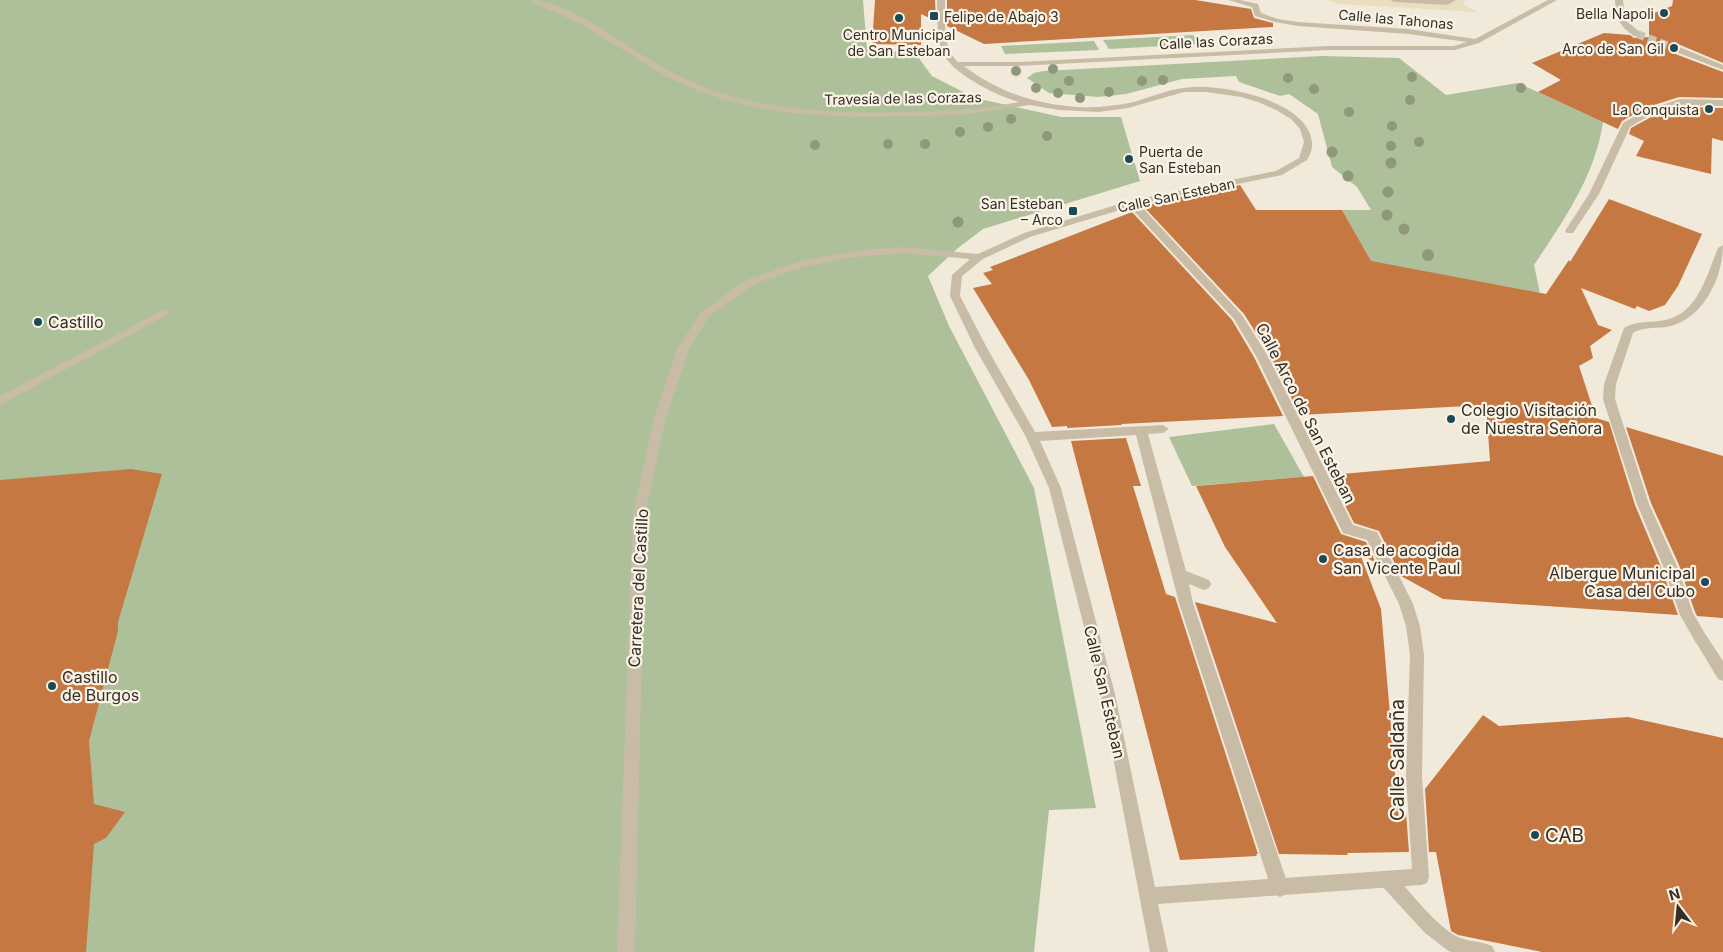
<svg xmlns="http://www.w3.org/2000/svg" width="1723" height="952" viewBox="0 0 1723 952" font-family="Inter,sans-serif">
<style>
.green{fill:#adc09a}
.plaza{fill:#eadec1}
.building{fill:#c67843}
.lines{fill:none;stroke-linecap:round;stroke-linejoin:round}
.minor-tunnel{stroke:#cbc4b6;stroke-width:8;stroke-dasharray:8 4;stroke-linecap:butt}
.pedestrian{fill:#c9bca6;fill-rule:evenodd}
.minor{fill:#c9bca6;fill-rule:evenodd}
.tree{fill:#8f987a}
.poi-dot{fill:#1c4957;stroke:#f9f3e6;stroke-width:2}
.labels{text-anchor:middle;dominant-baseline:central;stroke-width:4.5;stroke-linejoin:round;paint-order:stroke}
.far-poi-label{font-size:14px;fill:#352e27;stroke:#f9f3e6;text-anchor:end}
.far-street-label{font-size:14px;fill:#352e27;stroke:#f9f3e6}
.poi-label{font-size:16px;fill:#352e27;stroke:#f9f3e6;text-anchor:start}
.street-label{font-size:16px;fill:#352e27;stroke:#f9f3e6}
.near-street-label{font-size:19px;fill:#352e27;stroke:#f9f3e6}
.near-poi-label{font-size:19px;fill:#352e27;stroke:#f9f3e6;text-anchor:start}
</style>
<rect width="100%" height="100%" fill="#f1eada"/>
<g class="green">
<path d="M0,0h863l4,49 48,4 17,23 43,22 86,19h60l19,64 -157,48 -25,19 -30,28 21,50 85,162 62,320 -47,2 -15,142h-1034z"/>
<path d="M1193,35l7,9 -91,5 -6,-9z"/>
<path d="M1094,41l5,9 -94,4 -4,-8z"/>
<path d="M1322,56l77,2 47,37 72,-12 85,39c-8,54 -39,98 -69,143l6,28 -169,-31 -29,-52h29l-14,-23 -25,-20 -14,-53 -29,-20 -9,2 -41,-14 -3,-6 -54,3 -56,15 -28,3 -49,-4 -22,-15 7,-5 10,-2z"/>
<path d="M1274,424l30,53 -112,9 -23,-49z"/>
</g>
<path class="plaza" d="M1325,0h141l-4,3 15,9 -138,-8z"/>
<g class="building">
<path d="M875,0h60l1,21 -15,-7v31l-49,-1z"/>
<path d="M947,0h248l56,9 3,9 19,5v4l-289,17 -37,-18z"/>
<path d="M1673,0h50v63l-45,-19 -9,2 1,6 53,20v26l-44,-1 -34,11 -23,13 -4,8 -80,-37 23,-12 -29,-17 72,-30 26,2 4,3 15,-1v-22l23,-9z"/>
<path d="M1681,107l42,1v33l-11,-3 -1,36 -75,-18 8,-15 -15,-7 2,-6 22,-12z"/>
<path d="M1240,185l16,25h86l29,51 175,33 23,-34 1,2 39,-63 93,35 -24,52 -13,19 -16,6 -12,-5 -2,3 -54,-21 17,37 14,5 -22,16 3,12 -14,8 17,52 13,4 26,83 26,62 17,48 -235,-16 -42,-23 -22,-45 -25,-8 -24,-48 160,-14 -4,-56 -186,10 -30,-60 -26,-41 -100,-107 13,-5z"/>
<path d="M1132,212l100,108 22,37 29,59 -162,8 1,1 -55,3v-2l-15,1 -23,-47 -56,-92 19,-4 -9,-11 10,-3 -3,-3z"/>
<path d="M1626,427l97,29v162l-26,-2 -2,-4 -16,-47 -28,-62z"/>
<path d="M1126,438l15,48h-8l33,108 9,3 83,257h-2l1,2 -77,4 -109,-419z"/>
<path d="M131,469l31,5 -44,148v9l-29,110 5,63 31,8 -19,26 -12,6 -8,108h-86v-472z"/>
<path d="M1313,476l28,58 25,8 10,21 -16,-9 21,55 18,212 7,-9 3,40 -62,1 1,2 -69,-1 -84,-252 82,21 -52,-76 -29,-61z"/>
<path d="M1483,715l16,11 129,-9 95,21v214h-181l-84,-17 -7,-4 -15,-79h-7l-4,-63z"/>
</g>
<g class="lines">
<path class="minor-tunnel" d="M1637,34l37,14"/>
<g class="pedestrian">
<path d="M1186,597l5,2 2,4 96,285 -3,6 -6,3 -6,-3 -3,-6 -92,-285 2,-4z"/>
<path d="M1701,633l5,2 17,26v20l-5,-2 -24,-40 2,-4z"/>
<path d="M1388,872l6,2c16,18 43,53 64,63 10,5 24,4 34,9l3,6h-44l-4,-2 -23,-18 -42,-46 -2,-6 2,-6z"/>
</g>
<g class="minor">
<path d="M528,0c44,0 105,53 145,73 73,38 156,41 237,39 36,-1 73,-3 109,-10 -22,-6 -69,-29 -77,-51 -6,-16 -4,-35 -5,-51h8c1,20 -4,47 13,62h60l310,-16h126l13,-4 -59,-8 -110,-8 -23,-4 -20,-6 -3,-9 -24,-7h12l18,4 3,9 17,6 20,3 110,7 67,10 73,-39h9l-78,43 -24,7h-127l-310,16h-54c34,26 71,38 113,41 18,1 39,-1 57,-5 19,-6 38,-14 59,-15 33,-2 115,14 119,55 1,6 -2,13 -5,18l-25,15 -143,29 103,111 26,41 85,169 24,7 36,72 7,22 4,29 -2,122 7,100 -2,6 -6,2 -263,19 10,48h-18l-49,-258 -52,-206 -23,-51 -51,-89 -25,-52 2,-21 18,-16 -66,-6 -49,4 -48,9 -53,18 -45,32 -20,33 -23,68 -21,98 -10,437h-18l16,-437 21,-98 23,-68 24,-37 45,-32 59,-20 50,-9 49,-4 74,7 46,-21 105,-32 147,-30 23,-13 5,-16 -4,-13 -9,-10 -15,-9 -18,-8 -17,-5 -35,-5h-22l-56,16 -29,4 -40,-2 -29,-5 -70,10 -106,2 -63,-4 -32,-5 -34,-8 -29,-10 -29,-13 -84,-52zM1130,207l104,112 22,37 87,177 24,7 32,64 7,22 4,29 -4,122 6,92 -257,18 -40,-193 -54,-206 -21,-47 96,-6 43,168 2,4 5,2 5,-2 2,-4 -4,-19 15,6 5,-2 2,-4 -2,-4 -23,-9 -38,-137 15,-1 6,-4 -6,-4 -128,7 -48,-84 -27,-52 2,-20 21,-17 47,-22z"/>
<path d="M1390,0h66l-9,5 -53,-3z"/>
<path d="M1615,0h8l2,20 15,12v4h-6c-14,-9 -19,-19 -19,-36z"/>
<path d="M1671,46h6l46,19v5l-52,-20z"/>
<path d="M1680,99l43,1v6l-42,-1 -29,9 -22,13 -31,67 -26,39h-6l-2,-2 24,-37 34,-71 23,-13z"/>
<path d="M1723,245c0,32 -19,72 -52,81 -12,3 -27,0 -38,7l-17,51 -1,15 34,105 28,62 16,47 15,26 -2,4 -5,2 -5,-2 -16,-28 -17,-49 -26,-62 -34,-105 1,-15 20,-56c13,-8 27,-5 41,-8 33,-6 42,-46 53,-72z"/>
<path d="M165,309l5,3 -1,2 -169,91v-9z"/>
</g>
</g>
<g class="tree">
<circle cx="1053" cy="69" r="5"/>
<circle cx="1016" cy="71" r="5"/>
<circle cx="1412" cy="77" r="5"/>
<circle cx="1288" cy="78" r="5"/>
<circle cx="1163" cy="80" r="5"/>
<circle cx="1069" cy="81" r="5"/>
<circle cx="1142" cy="81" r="5"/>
<circle cx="1036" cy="88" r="5"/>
<circle cx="1521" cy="88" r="5"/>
<circle cx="1314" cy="89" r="5"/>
<circle cx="1109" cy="92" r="5"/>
<circle cx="1058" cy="93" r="5"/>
<circle cx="1080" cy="98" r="5"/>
<circle cx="1410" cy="100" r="5"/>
<circle cx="1349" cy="112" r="5"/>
<circle cx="1011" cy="119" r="5"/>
<circle cx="1392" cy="126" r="5"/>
<circle cx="988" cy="127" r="5"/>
<circle cx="960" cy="132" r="5"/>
<circle cx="1047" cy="136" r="5"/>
<circle cx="1419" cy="142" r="5"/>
<circle cx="888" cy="144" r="5"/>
<circle cx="925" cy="144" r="5"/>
<circle cx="815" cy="145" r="5"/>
<circle cx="1391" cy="146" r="5"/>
<circle cx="1332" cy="152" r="5.5"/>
<circle cx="1391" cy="163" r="5.5"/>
<circle cx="1348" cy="176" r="5.5"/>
<circle cx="1388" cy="192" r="5.5"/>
<circle cx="1387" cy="215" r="5.5"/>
<circle cx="958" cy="222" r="5.5"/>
<circle cx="1404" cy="229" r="5.5"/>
<circle cx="1428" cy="255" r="6"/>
</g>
<g class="poi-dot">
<circle cx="1664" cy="13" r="5"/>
<rect x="929" y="11" width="10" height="10" rx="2.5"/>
<circle cx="899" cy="18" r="5"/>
<circle cx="1674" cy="48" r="5"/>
<circle cx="1709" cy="109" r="5"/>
<circle cx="1129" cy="159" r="5"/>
<rect x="1068" y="206" width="10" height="10" rx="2.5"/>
<circle cx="38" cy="322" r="5"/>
<circle cx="1451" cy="419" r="5"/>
<circle cx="1323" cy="559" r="5"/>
<circle cx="1705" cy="582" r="5"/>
<circle cx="52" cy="686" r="5"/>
<circle cx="1535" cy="835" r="5"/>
</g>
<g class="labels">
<g class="far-poi-label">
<text x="1654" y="13">Bella Napoli</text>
<text x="944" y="16" text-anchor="start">Felipe de Abajo 3</text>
<text x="899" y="34" text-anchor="middle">Centro Municipal<tspan x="899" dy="16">de San Esteban</tspan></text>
<text x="1664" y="48">Arco de San Gil</text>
<text x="1699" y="109">La Conquista</text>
<text x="1139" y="151" text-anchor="start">Puerta de<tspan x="1139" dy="16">San Esteban</tspan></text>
<text x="1063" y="203">San Esteban<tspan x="1063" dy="16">– Arco</tspan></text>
</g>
<g class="far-street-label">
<text transform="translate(1396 19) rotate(5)">Calle las Tahonas</text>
<text transform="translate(1216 41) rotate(-3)">Calle las Corazas</text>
<text transform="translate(903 98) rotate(-1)">Travesía de las Corazas</text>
<text transform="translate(1176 195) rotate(-12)">Calle San Esteban</text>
</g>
<g class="poi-label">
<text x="48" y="322">Castillo</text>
<text x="1461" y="410">Colegio Visitación<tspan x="1461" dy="18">de Nuestra Señora</tspan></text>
<text x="1333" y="550">Casa de acogida<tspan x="1333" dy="18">San Vicente Paul</tspan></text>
<text x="1695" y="573" text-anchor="end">Albergue Municipal<tspan x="1695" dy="18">Casa del Cubo</tspan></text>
<text x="62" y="677">Castillo<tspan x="62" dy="18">de Burgos</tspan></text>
</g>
<g class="street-label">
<text transform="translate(1306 413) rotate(63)">Calle Arco de San Esteban</text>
<text transform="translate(638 588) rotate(-87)">Carretera del Castillo</text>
<text transform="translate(1105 692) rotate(77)">Calle San Esteban</text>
</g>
<g class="near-street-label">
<text transform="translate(1397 760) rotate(-90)">Calle Saldaña</text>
</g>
<g class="near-poi-label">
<text x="1545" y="835">CAB</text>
</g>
</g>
<g transform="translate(1678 907) rotate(344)" stroke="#f9f3e6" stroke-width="4" paint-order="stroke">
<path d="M0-4L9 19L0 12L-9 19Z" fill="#352e27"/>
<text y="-8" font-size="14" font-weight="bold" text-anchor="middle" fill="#352e27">N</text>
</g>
</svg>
